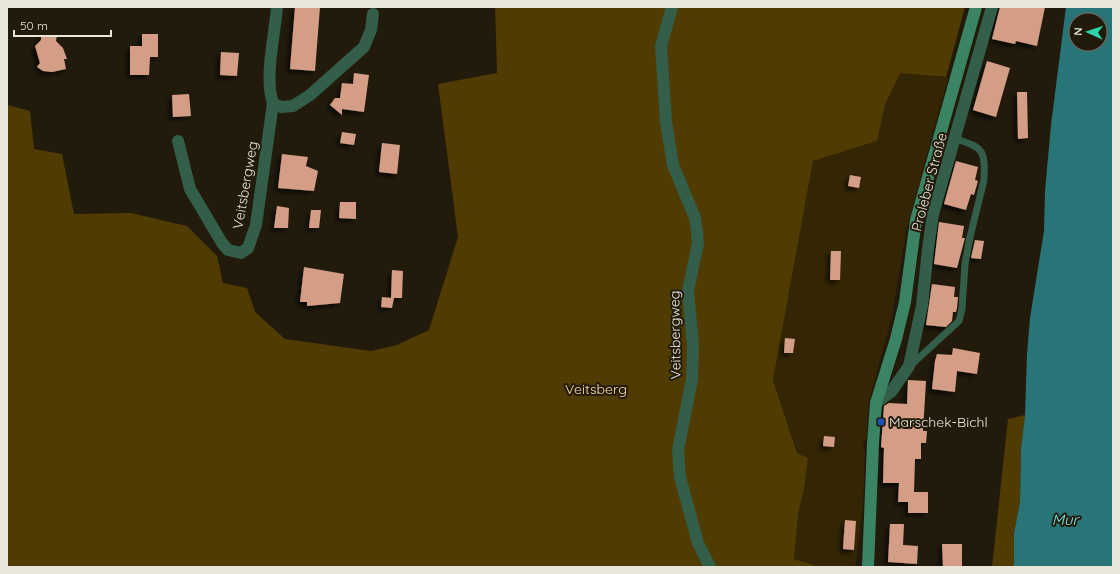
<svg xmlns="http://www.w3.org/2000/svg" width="1120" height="574" viewBox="0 0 1120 574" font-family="Quicksand,sans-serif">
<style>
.green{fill:#342604}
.forest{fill:#503b02}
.water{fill:#287577;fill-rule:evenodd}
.building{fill:#d39e85;filter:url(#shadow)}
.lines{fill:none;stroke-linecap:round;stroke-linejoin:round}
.lane{stroke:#335e49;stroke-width:7}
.street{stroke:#335e49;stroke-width:12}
.secondary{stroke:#3a8463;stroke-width:12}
.transit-dot{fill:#1a4fb4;stroke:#221b0c;stroke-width:1.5}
.labels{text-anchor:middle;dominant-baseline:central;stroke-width:4;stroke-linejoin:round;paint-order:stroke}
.street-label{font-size:14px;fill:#ebe6dc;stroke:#221b0c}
.park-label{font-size:14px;fill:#fde1a5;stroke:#221b0c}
.poi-label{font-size:14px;fill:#ebe6dc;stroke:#221b0c;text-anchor:start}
.water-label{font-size:15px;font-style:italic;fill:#7aebee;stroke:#221b0c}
</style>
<defs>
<filter id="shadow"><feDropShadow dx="-3.5" dy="3.5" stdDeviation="2" flood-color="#0009"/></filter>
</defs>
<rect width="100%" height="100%" fill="#221b0c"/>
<path class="green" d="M900,72l48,6 -42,153 -14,86 -23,84 -3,39h-2l-1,9h2l-2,56 -7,57 -1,5h-42v-2l-19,-6 4,-45 6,-24 4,-32 -11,-5 -24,-73 40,-219 64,-20 8,-36z"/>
<g class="forest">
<path d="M495,7h470l-19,70 -46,-4 -15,32 -8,36 -64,20 -40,219 24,73 11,5 -4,32 -6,24 -4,45 20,6 -1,2h-806v-462l23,6 4,38 28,5 12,60 57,-1 56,13 30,30 6,27 24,5 8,24 30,27 86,12 26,-6 32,-15 29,-93 -20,-153 59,-11z"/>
<path d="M1025,415l-4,33 -1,54 -6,31v34h-22l16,-148z"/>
</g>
<path class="water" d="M1066,7h47v560h-99v-34l6,-31 1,-54 4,-33 2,-61 3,-36 14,-87 1,-40 6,-66zM1076,20h24v24h-24z"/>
<g class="building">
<path d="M295,7h25l-5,64 -25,-2z"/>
<path d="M1000,7h45l-8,39 -21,-5 -1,3 -23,-5z"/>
<path d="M142,34h16v23h-8l-1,18h-19v-29h12z"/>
<path d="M41,35h16l-1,6 7,7 4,11h-3l2,10 -14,3 -9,-1 -6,-4 3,-4 -5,-17 6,-6z"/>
<path d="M221,52l18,1 -2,23 -17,-1z"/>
<path d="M987,61l23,7 -14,49 -23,-7z"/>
<path d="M354,73l15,2 -5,37 -22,-3v6l-12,-10 5,-7h5l2,-15 11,1z"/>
<path d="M1017,92h10l1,46 -10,1z"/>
<path d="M189,94l2,22 -18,1 -1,-22z"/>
<path d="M342,132l14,2 -2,11 -14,-2z"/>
<path d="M382,143l18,2 -3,29 -18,-2z"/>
<path d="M282,154l26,3 -2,9 12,5 -4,20 -36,-3z"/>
<path d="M956,161l22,6 -3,13 3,1 -4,14 -3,-1 -5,16 -22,-6z"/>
<path d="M850,175l11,2 -2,11 -11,-2z"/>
<path d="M340,202h16v17l-17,-1z"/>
<path d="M277,206l12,2 -1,20h-14z"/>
<path d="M311,210h10l-2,18h-10z"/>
<path d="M939,222l25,4 -2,12h3l-8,30 -23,-4z"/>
<path d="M975,240l9,1 -3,18 -10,-1z"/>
<path d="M831,251h10l-1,29h-10z"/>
<path d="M304,267l40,7 -4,29 -33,3v-4h-7z"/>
<path d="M392,270l11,1 -1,27h-8l-2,10 -11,-1 1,-10 9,1z"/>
<path d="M932,284l23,3 -1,10h4l-1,11 -1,4h-3l-1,9 -6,6 -20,-2z"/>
<path d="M785,338l10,1 -2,14h-9z"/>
<path d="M953,348l27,5 -3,21 -20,-3 -2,21 -23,-3 3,-28 2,-7 15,1z"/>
<path d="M908,380l18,1 -3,50h4l-1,12h-5v16h-6l-1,33h14v21h-20v-11h-10l1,-19h-16l1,-35 -3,-1 3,-41 5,-3 18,1z"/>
<path d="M824,436l11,1 -1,10 -11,-1z"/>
<path d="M845,520l11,1 -2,29 -11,-1z"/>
<path d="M890,524h14l-1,21 15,1 -1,18 -29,-2z"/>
<path d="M942,544h20v23h-19z"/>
</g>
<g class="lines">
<path class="lane" d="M911,365l48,-44 3,-12 3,-45 5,-27 14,-57c1,-30 0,-32 -28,-41"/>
<g class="street">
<path d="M672,7l-11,39 5,76 7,43 22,53 2,14 1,11 -10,48 5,55 -1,33 -14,71 2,27 18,66 12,24"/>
<path d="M273,103l8,4 12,-1 17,-11 54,-48 7,-17 2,-16"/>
<path d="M178,141l12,48 32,54 6,7 13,3 7,-5 8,-23 17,-122c-9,-25 2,-69 4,-96"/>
<path d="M876,403l15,-11 18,-26 13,-60 6,-57 5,-35 59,-207"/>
</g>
<path class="secondary" d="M868,567l5,-123 3,-41 20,-64 9,-37 11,-82 60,-213"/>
</g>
<rect class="transit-dot" x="877" y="418" width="8" height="8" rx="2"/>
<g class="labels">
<g class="street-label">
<text transform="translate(929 182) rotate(-75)">Proleber Straße</text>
<text transform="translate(245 185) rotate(-80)">Veitsbergweg</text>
<text transform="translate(675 335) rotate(-91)">Veitsbergweg</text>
</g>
<g class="park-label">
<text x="596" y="389">Veitsberg</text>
</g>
<g class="poi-label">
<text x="889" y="422">Marschek-Bichl</text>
</g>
<g class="water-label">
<text x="1065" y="519">Mur</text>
</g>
</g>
<rect width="1120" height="574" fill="none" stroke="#ebe6dc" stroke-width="16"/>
<g transform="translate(1088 32) rotate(273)"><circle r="19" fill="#221b0c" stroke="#726c5f"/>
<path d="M0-3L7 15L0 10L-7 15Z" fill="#2ed4aa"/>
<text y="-6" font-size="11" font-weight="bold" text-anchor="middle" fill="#ebe6dc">N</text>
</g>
<path d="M14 30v6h97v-6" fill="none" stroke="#ebe6dc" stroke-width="2"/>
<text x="20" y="30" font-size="12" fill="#ebe6dc" stroke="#221b0c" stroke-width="3" paint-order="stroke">50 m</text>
</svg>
